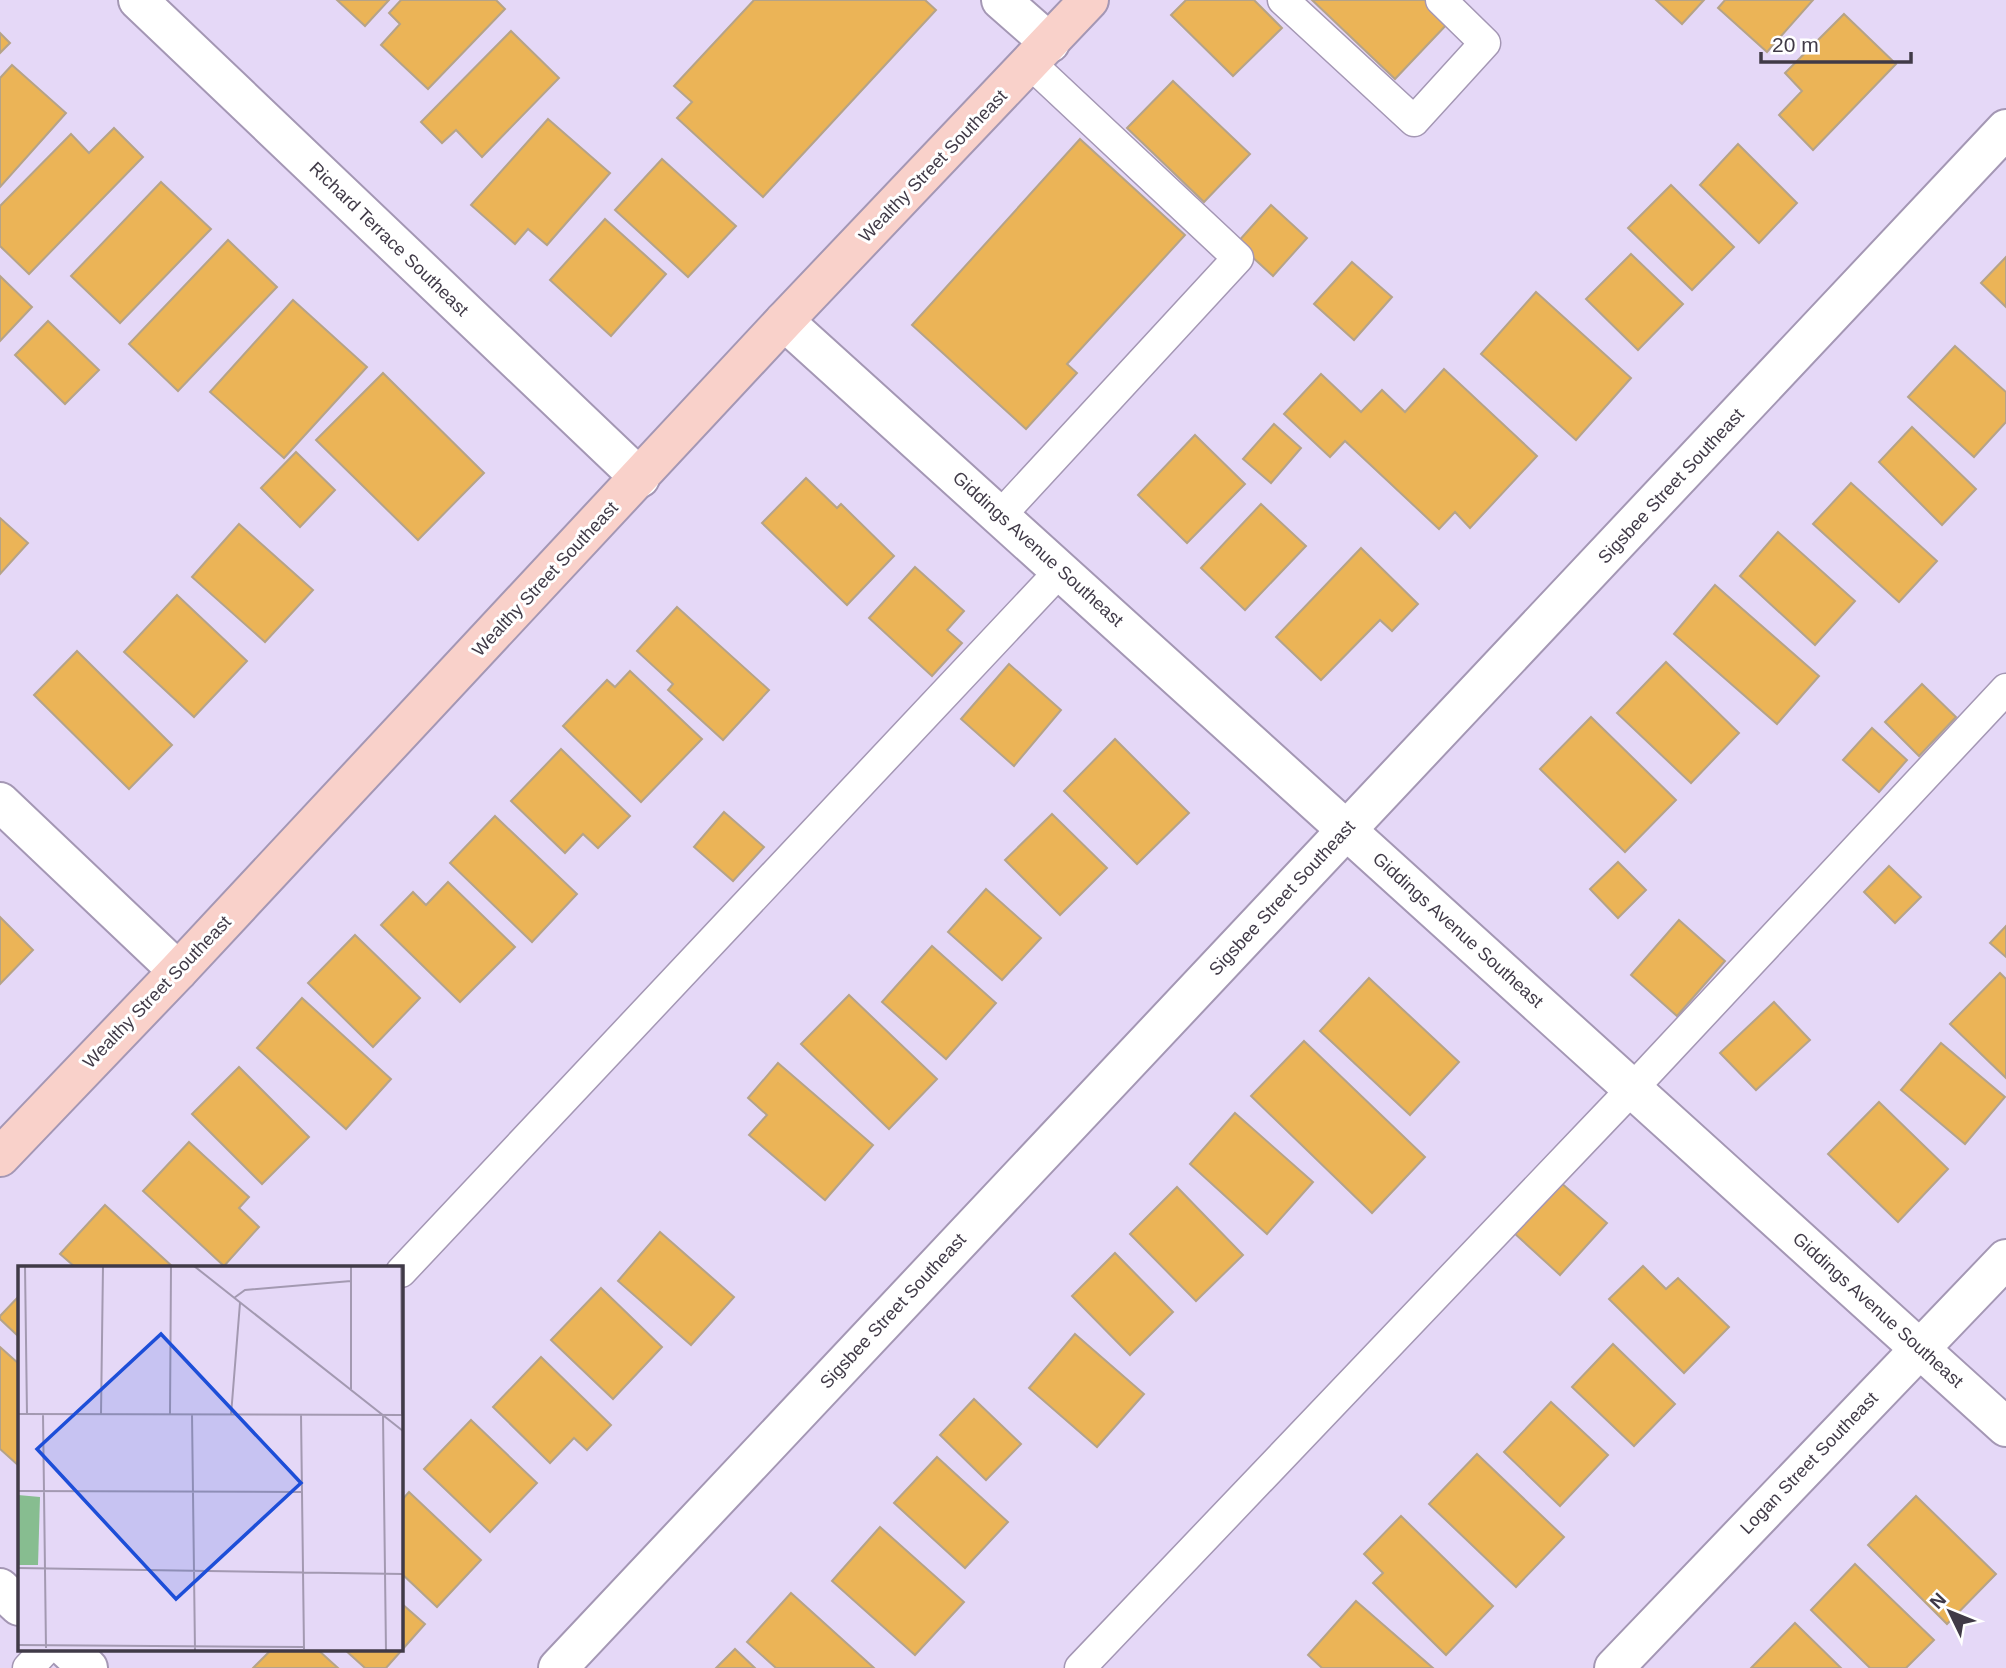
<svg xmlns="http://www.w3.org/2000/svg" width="2006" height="1668" viewBox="0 0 2006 1668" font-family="Helvetica,sans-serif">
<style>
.building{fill:#ebb457;stroke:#b5a388;stroke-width:2}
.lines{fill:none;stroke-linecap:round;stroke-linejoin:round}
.lane-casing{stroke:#a497b4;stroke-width:33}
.street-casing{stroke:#a497b4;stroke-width:42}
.secondary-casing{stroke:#a497b4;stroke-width:42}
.lane{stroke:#fff;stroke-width:30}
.street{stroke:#fff;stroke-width:38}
.secondary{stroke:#f9d1ca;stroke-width:38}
.labels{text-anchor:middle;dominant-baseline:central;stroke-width:6;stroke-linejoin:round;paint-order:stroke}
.street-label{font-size:18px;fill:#403a47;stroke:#fff}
.inset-road{fill:none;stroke:#a399b1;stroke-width:2}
.view{fill:#1d4ed8;fill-opacity:0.15;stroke:#1d4ed8;stroke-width:3.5}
.inset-edge{fill:none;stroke:#403a47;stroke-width:3.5}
</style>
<rect width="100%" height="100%" fill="#e5d8f7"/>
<g class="building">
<path d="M337,0h52l-24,26z"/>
<path d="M401,0h95l9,9 -77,80 -47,-44 19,-21 -11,-11z"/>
<path d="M754,0h171l11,10 -173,187 -86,-79 15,-16 -18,-16z"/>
<path d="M1186,0h68l28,28 -49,48 -62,-61z"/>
<path d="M1312,0h115l23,21 -55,58z"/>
<path d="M1656,0h48l-22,24z"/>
<path d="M1725,0h88l-46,52 -49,-44z"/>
<path d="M1844,14l52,50 -83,86 -34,-35 23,-24 -17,-18z"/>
<path d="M511,31l48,47 -77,79 -26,-27 -14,13 -21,-21z"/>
<path d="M0,33l10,10 -10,10z"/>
<path d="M12,65l54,48 -66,74v-109z"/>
<path d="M1173,81l77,73 -46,48 -77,-74z"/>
<path d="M548,119l62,54 -63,72 -19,-16 -13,15 -44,-39z"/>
<path d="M114,128l29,29 -114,117 -29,-28v-40l71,-72 18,19z"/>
<path d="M1080,139l105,96 -118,129 10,9 -51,56 -114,-104z"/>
<path d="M1738,144l59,59 -38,40 -59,-58z"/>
<path d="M662,159l74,67 -48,51 -73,-67z"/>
<path d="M161,182l50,47 -91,94 -49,-47z"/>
<path d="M1671,185l63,62 -42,43 -64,-62z"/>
<path d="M1271,205l36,33 -34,38 -36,-33z"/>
<path d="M605,219l61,55 -55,62 -61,-56z"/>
<path d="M228,240l49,47 -99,104 -49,-47z"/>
<path d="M1631,254l52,50 -45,46 -52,-51z"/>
<path d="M2006,257v50l-25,-24z"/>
<path d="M1352,262l40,35 -38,43 -40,-36z"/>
<path d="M0,276l32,31 -32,34z"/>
<path d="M1536,292l95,86 -55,62 -95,-86z"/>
<path d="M293,300l74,67 -83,91 -74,-66z"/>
<path d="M48,321l51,49 -34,34 -50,-49z"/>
<path d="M1955,346l51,46v30l-32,35 -66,-60z"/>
<path d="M1444,369l93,87 -67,72 -15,-16 -16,17 -94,-88 -15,16 -46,-43 37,-40 40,38 21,-22 23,22z"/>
<path d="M383,373l101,100 -66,67 -102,-100z"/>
<path d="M1274,424l27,24 -30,35 -28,-24z"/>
<path d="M1912,427l64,62 -34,36 -63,-63z"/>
<path d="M1195,435l50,49 -58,59 -49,-48z"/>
<path d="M296,452l39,38 -35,37 -39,-39z"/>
<path d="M806,478l31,30 4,-4 53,52 -47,49 -85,-82z"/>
<path d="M1851,483l86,78 -38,41 -86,-78z"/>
<path d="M1261,504l45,42 -61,64 -44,-42z"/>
<path d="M0,518l28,25 -28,31z"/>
<path d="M239,524l74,66 -48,52 -73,-65z"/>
<path d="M1778,532l77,69 -40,44 -75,-69z"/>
<path d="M1361,548l57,56 -26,27 -12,-11 -59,60 -45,-43z"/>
<path d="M915,567l49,44 -17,19 15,13 -30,33 -63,-58z"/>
<path d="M1715,585l104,91 -42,48 -103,-90z"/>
<path d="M177,595l70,66 -53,56 -70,-65z"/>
<path d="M677,607l92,83 -46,50 -55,-50 5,-6 -36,-33z"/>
<path d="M77,651l95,94 -43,44 -95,-94z"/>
<path d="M1666,662l73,71 -48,50 -74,-70z"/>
<path d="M1009,664l52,46 -47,56 -53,-47z"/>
<path d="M630,671l72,68 -61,63 -78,-76 44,-46 8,7z"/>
<path d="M1922,684l34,33 -37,39 -34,-34z"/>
<path d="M1591,717l85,83 -51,52 -85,-83z"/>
<path d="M1872,728l35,32 -28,32 -36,-32z"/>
<path d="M1115,739l74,74 -52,51 -73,-73z"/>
<path d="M561,749l69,67 -32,32 -15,-14 -18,19 -54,-52z"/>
<path d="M724,812l40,35 -31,34 -39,-34z"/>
<path d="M1052,814l55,54 -47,47 -55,-55z"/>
<path d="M495,816l82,78 -45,48 -82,-79z"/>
<path d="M1618,862l28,28 -28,28 -28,-29z"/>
<path d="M1889,866l32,31 -26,26 -31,-31z"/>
<path d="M448,882l67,65 -55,55 -79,-77 32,-33 13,13z"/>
<path d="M986,889l55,49 -39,42 -54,-48z"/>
<path d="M0,917l33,33 -33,34z"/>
<path d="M1679,920l46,41 -48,55 -46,-41z"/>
<path d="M2006,926v31l-16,-14z"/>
<path d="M355,935l65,63 -47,49 -65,-64z"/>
<path d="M932,946l64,57 -50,56 -64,-57z"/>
<path d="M2000,973l6,6v99l-56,-54z"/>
<path d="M1369,978l90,84 -49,53 -90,-84z"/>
<path d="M849,995l88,84 -48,50 -88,-85z"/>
<path d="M302,998l89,81 -45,50 -89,-81z"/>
<path d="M1774,1002l36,38 -54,50 -36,-37z"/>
<path d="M1304,1041l121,116 -53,56 -121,-117z"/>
<path d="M1941,1043l64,54 -40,47 -64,-54z"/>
<path d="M778,1063l95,82 -48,55 -76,-65 18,-20 -19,-17z"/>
<path d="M239,1067l70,70 -47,47 -70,-70z"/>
<path d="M1879,1102l69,67 -50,53 -70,-68z"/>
<path d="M1235,1113l78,69 -46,52 -77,-70z"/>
<path d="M189,1142l60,55 -10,11 20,19 -35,39 -81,-75z"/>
<path d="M1559,1181l48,42 -47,52 -47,-43z"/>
<path d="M1177,1187l66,68 -47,46 -66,-67z"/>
<path d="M105,1205l68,62h-98l-15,-13z"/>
<path d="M660,1232l74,65 -43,48 -73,-64z"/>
<path d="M1115,1253l58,59 -43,43 -58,-59z"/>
<path d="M1643,1266l23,23 12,-11 51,49 -45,46 -75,-74z"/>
<path d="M601,1288l61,59 -49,52 -62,-59z"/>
<path d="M19,1296v41l-19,-18v-3z"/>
<path d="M1075,1334l69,60 -47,53 -68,-59z"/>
<path d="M1613,1344l62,60 -41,42 -62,-59z"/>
<path d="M0,1347l19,17v102l-19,-17z"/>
<path d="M541,1357l70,68 -24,25 -13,-12 -24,25 -57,-56z"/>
<path d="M974,1399l47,45 -35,36 -46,-45z"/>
<path d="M1551,1402l57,53 -48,51 -56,-54z"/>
<path d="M471,1420l66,63 -47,49 -66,-63z"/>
<path d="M1477,1454l87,83 -48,50 -87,-83z"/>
<path d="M937,1457l71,65 -43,46 -71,-65z"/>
<path d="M409,1492l72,68 -44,47 -36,-34v-72z"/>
<path d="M1916,1496l80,78 -49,50 -79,-79z"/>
<path d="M1401,1516l92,90 -47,49 -73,-72 10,-10 -19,-19z"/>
<path d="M880,1527l84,75 -49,53 -83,-74z"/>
<path d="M1855,1564l79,76 -28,28h-36l-59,-58z"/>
<path d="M791,1593l83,75h-98l-29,-26z"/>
<path d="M1356,1601l77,67h-111l-14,-13z"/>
<path d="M401,1603l24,21 -39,44h-21l-21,-19h57z"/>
<path d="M1795,1623l46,45h-90z"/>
<path d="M272,1649h45l21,19h-85z"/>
<path d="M735,1649l20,19h-39z"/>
</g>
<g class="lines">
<defs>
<g id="lane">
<path d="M1283,0l131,121 71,-78 -44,-43"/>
<path d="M1000,516l238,-258 -207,-194"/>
<path d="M401,1272l660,-702"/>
<path d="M28,1668l18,-19"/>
<path d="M1080,1668l553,-580 373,-399"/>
</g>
<g id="street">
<path d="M138,0l502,478"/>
<path d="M1001,0l49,43"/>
<path d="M784,321l1222,1106"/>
<path d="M0,802l178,169"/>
<path d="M0,1588l19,18"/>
<path d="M67,1649l21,19"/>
<path d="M558,1668l1448,-1539"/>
<path d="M1614,1668l392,-409"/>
</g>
<path id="secondary" d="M0,1157l178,-186 606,-650 305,-321"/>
</defs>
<use href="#lane" class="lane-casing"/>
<use href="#street" class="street-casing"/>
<use href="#secondary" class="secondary-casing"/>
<use href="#lane" class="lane"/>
<use href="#street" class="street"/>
<use href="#secondary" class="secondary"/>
</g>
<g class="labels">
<g class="street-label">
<text transform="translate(933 166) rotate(-46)">Wealthy Street Southeast</text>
<text transform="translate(389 239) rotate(44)">Richard Terrace Southeast</text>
<text transform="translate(1671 486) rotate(-47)">Sigsbee Street Southeast</text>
<text transform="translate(1038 549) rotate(42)">Giddings Avenue Southeast</text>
<text transform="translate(545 579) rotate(-47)">Wealthy Street Southeast</text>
<text transform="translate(1282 898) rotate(-47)">Sigsbee Street Southeast</text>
<text transform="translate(1458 930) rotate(42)">Giddings Avenue Southeast</text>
<text transform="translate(157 992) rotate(-46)">Wealthy Street Southeast</text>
<text transform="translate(1878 1310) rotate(42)">Giddings Avenue Southeast</text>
<text transform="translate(893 1311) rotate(-47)">Sigsbee Street Southeast</text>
<text transform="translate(1809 1463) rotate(-46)">Logan Street Southeast</text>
</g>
</g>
<g transform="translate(18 1266)">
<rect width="385" height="385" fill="#e5d8f7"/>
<path d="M0,229l22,2 -2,68h-20z" fill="#87bd90"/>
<path class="inset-road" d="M7,0l2,148M176,0l209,165M333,0v123M383,0l1,148M216,32l11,-8 106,-9M0,148l385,1M25,148l3,234M83,148l2,-148M152,148l1,-148M174,148l3,237M283,148l3,235M213,149l9,-112M365,149l3,236M0,225l284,1M0,302l385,6M0,379l286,2"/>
<path class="view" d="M143,68l140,149 -125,116 -139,-150z"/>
<rect width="385" height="385" class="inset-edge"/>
</g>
<g transform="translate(1950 1612) rotate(313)" stroke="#ffffff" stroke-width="5" paint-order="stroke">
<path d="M0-5L12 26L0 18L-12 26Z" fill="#403a47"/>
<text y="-10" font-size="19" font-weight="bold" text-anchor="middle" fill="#403a47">N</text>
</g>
<path d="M1761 52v10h150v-10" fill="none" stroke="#403a47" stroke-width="3.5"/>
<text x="1772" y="52" font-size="21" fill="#403a47" stroke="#ffffff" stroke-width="5" paint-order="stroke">20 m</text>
</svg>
